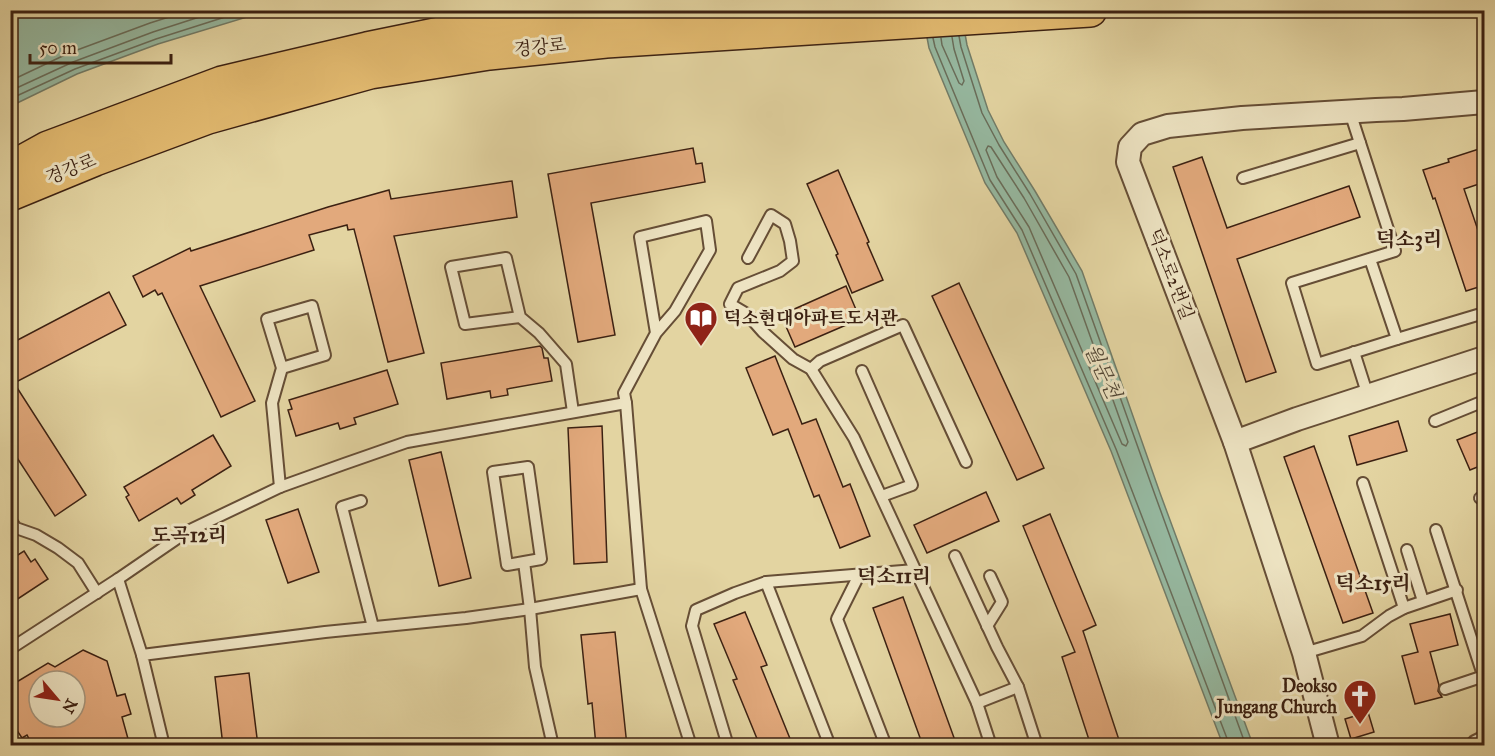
<svg xmlns="http://www.w3.org/2000/svg" width="1495" height="756" viewBox="0 0 1495 756" font-family="'IM FELL Great Primer','Noto Serif KR',serif">
<style>
.water{fill:#96b9a1;stroke:#727c68;stroke-width:1.5}
.lines{fill:none;stroke-linecap:round;stroke-linejoin:round}
.shore{stroke:#696d5a;stroke-width:1.5}
.building{fill:#e2a97c;stroke:#3c2112;stroke-width:1.5;fill-rule:evenodd}
.service-casing{stroke:#664e36;stroke-width:14}
.minor-casing{stroke:#664e36;stroke-width:26}
.primary-casing{stroke:#3c2112;stroke-width:36}
.service{stroke:#ede3c2;stroke-width:10}
.minor{stroke:#ede3c2;stroke-width:22}
.primary{stroke:#e2ba70;stroke-width:33}
.labels{text-anchor:middle;dominant-baseline:central;stroke-width:6;stroke-linejoin:round;paint-order:stroke}
.street-label{font-size:18px;fill:#3c2112;stroke:#ede3c2}
.poi-label{font-size:18px;font-weight:bold;fill:#3c2112;stroke:#ede3c2;text-anchor:start}
.neighbourhood-label{font-size:20px;font-weight:bold;fill:#3c2112;stroke:#ede3c2}
.water-label{font-size:20px;font-style:italic;fill:#524736;stroke:#ede3c2}
</style>
<rect width="100%" height="100%" fill="#e3d4a1"/>
<filter id="stains"><feTurbulence type="fractalNoise" baseFrequency=".00333" numOctaves="4"/><feColorMatrix values="0 0 0 0 .2 0 0 0 0 .09 0 0 0 0 .02 0 0 0 .5 -.17"/></filter>
<radialGradient id="worn" r=".72"><stop offset=".6" stop-color="#630" stop-opacity="0"/><stop offset="1" stop-color="#630" stop-opacity=".3"/></radialGradient>
<g class="water">
<path d="M11,10h256v1l-109,33 -81,30 -66,32z"/>
<path d="M922,11h39l6,34 21,65 16,32 31,49 47,80 78,222 93,252h-30l-112,-294 -94,-218 -32,-50 -56,-135z"/>
</g>
<g class="lines">
<g class="shore">
<path d="M959,36l2,11 21,66 17,32 31,49 46,80 79,221 91,251"/>
<path d="M933,38l2,9 55,133 32,50 94,219 112,292v5"/>
<path d="M941,38l1,7 17,38 3,2 2,-4 -10,-32 -2,-12"/>
<path d="M10,81l59,-28 81,-30 41,-13"/>
<path d="M10,91l63,-29 80,-30 68,-22"/>
<path d="M10,99l65,-30 81,-30 91,-29"/>
<path d="M988,146l3,1 33,51 45,79 59,165 -2,4 -4,-2 -93,-217 -32,-50 -11,-27z"/>
</g>
</g>
<g class="building">
<path d="M1485,147v35l-21,7 21,62v34l-19,6 -31,-93 -2,1 -10,-29 26,-8 -1,-3z"/>
<path d="M693,148l3,16 6,-1 3,19 -114,21 24,132 -37,7 -30,-168z"/>
<path d="M1202,157l25,71 122,-42 11,31 -123,42 39,113 -30,10 -73,-215z"/>
<path d="M838,170l31,72 -2,1 16,37 -31,13 -16,-38 2,-1 -31,-70z"/>
<path d="M512,181l5,36 -123,19 30,117 -36,9 -34,-133 -6,1 -1,-5 -38,10 5,15 -114,36 55,115 -34,16 -59,-124 -4,2 -3,-5 -12,7 -10,-21 57,-28 1,3 137,-44 61,-17 2,9z"/>
<path d="M959,283l85,185 -27,12 -85,-184z"/>
<path d="M846,286l14,33 -65,28 -14,-32z"/>
<path d="M109,292l17,33 -112,58 72,112 -31,21 -45,-69v-103z"/>
<path d="M540,346l2,2 2,10h4l4,23 -45,8 1,6 -17,3 -1,-7 -43,8 -6,-36z"/>
<path d="M775,356l27,68 14,-5 27,68 7,-3 20,52 -30,12 -21,-53 -5,2 -26,-68 -15,6 -27,-67z"/>
<path d="M387,370l11,34 -44,14 2,6 -16,5 -2,-6 -42,13 -8,-26 4,-1 -3,-9z"/>
<path d="M1398,421l9,30 -50,14 -8,-29z"/>
<path d="M602,426l5,136 -33,2 -6,-136z"/>
<path d="M1485,429v35l-15,6 -13,-30z"/>
<path d="M213,435l18,31 -39,24 3,5 -14,9 -4,-6 -38,23 -13,-24 3,-2 -5,-8z"/>
<path d="M1314,446l59,167 -30,10 -59,-166z"/>
<path d="M441,452l30,126 -32,8 -30,-126z"/>
<path d="M986,492l13,29 -72,32 -13,-28z"/>
<path d="M298,509l21,63 -31,11 -22,-63z"/>
<path d="M1050,514l46,111 -13,6 38,115h-30l-29,-89 13,-5 -52,-126z"/>
<path d="M24,551l7,11 4,-3 13,20 -38,25v-44z"/>
<path d="M903,597l54,149h-34l-50,-138z"/>
<path d="M745,612l22,53 -6,2 32,79h-33l-27,-66 4,-1 -23,-55z"/>
<path d="M1450,614l8,31 -28,7 9,33 -1,6 4,6 -27,7 -13,-48 16,-4 -8,-28z"/>
<path d="M615,632l12,114h-31l-4,-43 -4,1 -7,-69z"/>
<path d="M83,650l24,11 10,35 8,-2 6,20 -9,3 8,29h-97l-6,-11 -5,3 -12,-18v-34l38,-23 7,4zM39,681h36v36h-36z"/>
<path d="M249,673l9,73h-35l-8,-69z"/>
<path d="M1368,712l6,20 -23,7 -6,-20z"/>
</g>
<g class="lines">
<defs>
<g id="service">
<path d="M1350,112l45,139 -103,32 25,81 80,-25 -27,-80"/>
<path d="M1243,178l117,-35"/>
<path d="M748,258l23,-43 14,9 5,17 3,20 -13,10 -42,17 -8,16 17,10 16,18 30,27 18,10 43,69 123,265 14,43"/>
<path d="M520,317l-55,7 -14,-57 55,-9 14,59 19,16 27,31 7,48"/>
<path d="M656,333l-16,-96 66,-16 4,29 -35,61 -19,22 -32,60 2,10 15,186 50,157"/>
<path d="M1397,339l87,-26"/>
<path d="M1354,352l14,44"/>
<path d="M811,369l9,-8 83,-36 63,137"/>
<path d="M862,371l50,114 -30,11"/>
<path d="M1435,421l49,-20"/>
<path d="M1363,483l41,125"/>
<path d="M280,487l-8,-84 10,-35 -15,-49 45,-13 13,49 -43,13"/>
<path d="M1480,498l4,-1"/>
<path d="M361,501l-19,6 31,120"/>
<path d="M10,520l6,8 20,7 22,13 20,15 19,30"/>
<path d="M1436,530l48,148"/>
<path d="M1407,550l16,51"/>
<path d="M955,556l42,91 21,40"/>
<path d="M524,562l17,-3 -13,-92 -35,5 14,93 17,-3 6,47 5,58 18,79"/>
<path d="M859,575l-22,44 49,127"/>
<path d="M987,626l15,-24 -12,-26"/>
<path d="M10,649l108,-70"/>
<path d="M1304,653l58,-17 27,-20 15,-8 53,-18"/>
<path d="M142,655l-24,-76 70,-48 92,-44 64,-23 63,-22 219,-39"/>
<path d="M1445,689l39,-13"/>
<path d="M977,703l41,-16 19,59"/>
<path d="M164,746l-22,-91 183,-23 141,-14 64,-9 111,-20"/>
<path d="M728,746l-36,-120 4,-16 39,-17 31,-11"/>
<path d="M830,746l-64,-164 149,-12"/>
</g>
<g id="minor">
<path d="M1235,442l62,-23 187,-61"/>
<path d="M1328,746l-24,-93 -69,-211 -107,-280 2,-15 12,-13 26,-8 74,-8 134,-8 27,-1 81,-7"/>
<path d="M1478,746l6,-3"/>
</g>
<g id="primary">
<path d="M10,169l38,-21 174,-65 145,-34 127,-26 204,-13"/>
<path d="M10,194l85,-35 113,-42 162,-45 119,-19 117,-12 484,-31"/>
</g>
</defs>
<use href="#service" class="service-casing"/>
<use href="#minor" class="minor-casing"/>
<use href="#primary" class="primary-casing"/>
<use href="#service" class="service"/>
<use href="#minor" class="minor"/>
<use href="#primary" class="primary"/>
</g>
<defs>
<symbol id="library-pin" viewBox="-11 -11 22 30"><path d="M0 17L-7.5 6A9.5 9.5 0 1 1 7.5 6Z" fill="#8f2418" stroke="#ede3c2"/><path d="M-6-4Q-3-5.5-.7-3.5V5Q-3 3-6 4ZM6-4Q3-5.5 .7-3.5V5Q3 3 6 4Z" fill="#fff"/></symbol>
<symbol id="church-pin" viewBox="-11 -11 22 30"><path d="M0 17L-7.5 6A9.5 9.5 0 1 1 7.5 6Z" fill="#8f2418" stroke="#ede3c2"/><path d="M-1.2-6h2.4v3.5h3.3v2.4h-3.3V6h-2.4V-.1h-3.3v-2.4h3.3Z" fill="#fff"/></symbol>
</defs>
<g fill-rule="evenodd">
<use href="#library-pin" x="682" y="299" width="38" height="52"/>
<use href="#church-pin" x="1341" y="677" width="38" height="52"/>
</g>
<g class="labels">
<g class="street-label">
<text transform="translate(540 47) rotate(-6)">경강로</text>
<text transform="translate(71 169) rotate(-22)">경강로</text>
<text transform="translate(1171 274) rotate(69)">덕소로2번길</text>
</g>
<g class="poi-label">
<text x="724" y="318">덕소현대아파트도서관</text>
<text x="1337" y="686" text-anchor="end">Deokso<tspan x="1337" dy="21">Jungang Church</tspan></text>
</g>
<g class="neighbourhood-label">
<text x="1409" y="239">덕소3리</text>
<text x="189" y="535">도곡12리</text>
<text x="894" y="576">덕소11리</text>
<text x="1373" y="583">덕소15리</text>
</g>
<g class="water-label">
<text transform="translate(1103 371) rotate(65)">월문천</text>
</g>
</g>
<rect width="1495" height="756" fill="none" stroke="#e3d4a1" stroke-width="36"/>
<rect x="12" y="12" width="1471" height="732" fill="none" stroke="#3c2112" stroke-width="3"/>
<rect x="18" y="18" width="1459" height="720" fill="none" stroke="#3c2112" stroke-width="1.5"/>
<g transform="translate(57 699) rotate(119)"><circle r="28" fill="#ede3c2" stroke="#a6957c" stroke-width="1.5"/>
<path d="M0-4.5L10 22L0 15L-10 22Z" fill="#8f2418"/>
<text y="-9" font-size="16" font-weight="bold" text-anchor="middle" fill="#3c2112">N</text>
</g>
<path d="M30 54v9h141v-9" fill="none" stroke="#3c2112" stroke-width="3"/>
<text x="39" y="54" font-size="18" fill="#3c2112" stroke="#ede3c2" stroke-width="4.5" paint-order="stroke">50 m</text>
<rect width="100%" height="100%" filter="url(#stains)"/>
<rect width="100%" height="100%" fill="url(#worn)"/>
</svg>
